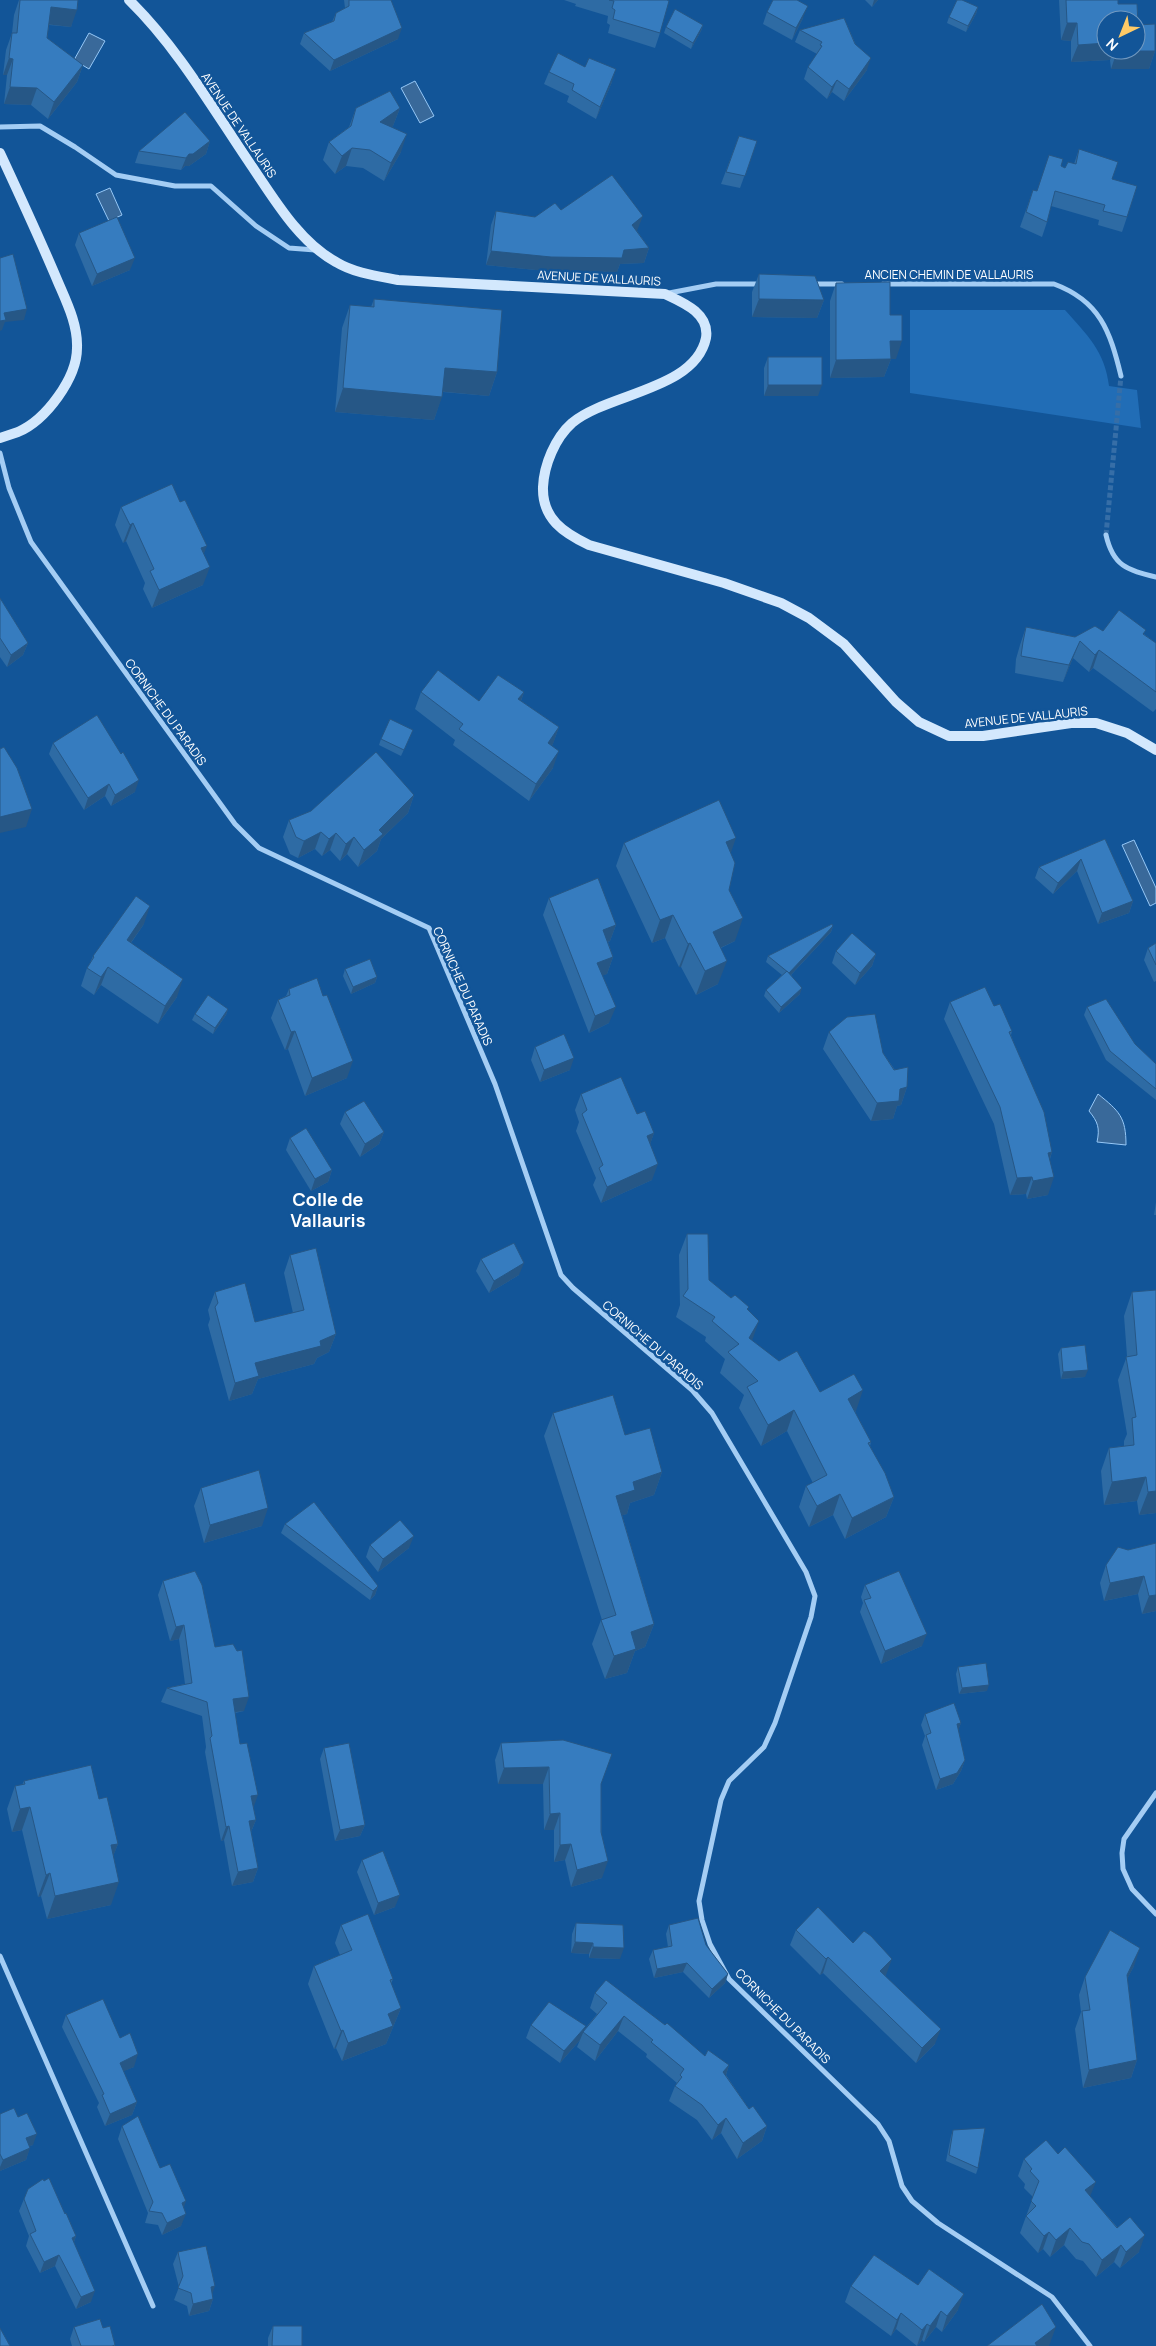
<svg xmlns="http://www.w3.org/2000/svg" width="1156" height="2346" viewBox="0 0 1156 2346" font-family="Manrope,sans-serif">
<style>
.green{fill:#216db6}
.water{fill:#39699a;stroke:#96c8f7}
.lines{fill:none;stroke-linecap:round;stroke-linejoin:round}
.minor-tunnel{stroke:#366ea7;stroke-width:5;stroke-dasharray:5 2.5;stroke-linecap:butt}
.minor{stroke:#a4cdf4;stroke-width:5}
.secondary{stroke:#d3e8fd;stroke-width:10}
.wall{fill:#2e6ba4;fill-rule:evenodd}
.shaded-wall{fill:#265786}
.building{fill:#367cbf;stroke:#265786}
.labels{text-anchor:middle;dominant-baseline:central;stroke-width:5;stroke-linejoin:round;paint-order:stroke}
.street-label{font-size:12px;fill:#fff;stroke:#125598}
.district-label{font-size:18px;font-weight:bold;fill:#fff;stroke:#125598}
</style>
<rect width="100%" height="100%" fill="#125598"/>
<path class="green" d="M910,310h155c22,25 40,41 44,76l28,4 4,38 -231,-35z"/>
<g class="water">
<path d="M89,33l16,8 -16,28 -15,-9z"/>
<path d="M415,81l19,35 -14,7 -19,-35z"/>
<path d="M110,188l12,27 -13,6 -13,-27z"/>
<path d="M1134,840l22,48v15l-6,3 -28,-61z"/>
<path d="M1098,1094c21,17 28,23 28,51l-29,-3c3,-14 1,-20 -8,-31z"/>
</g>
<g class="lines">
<path class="minor-tunnel" d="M1106,535l15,-159"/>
<g class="minor">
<path d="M0,127l40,-1 35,21 41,28 59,11h36l45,40 33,22 26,2"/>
<path d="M813,284h29"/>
<path d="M883,284h171c46,17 56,47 67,92"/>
<path d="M669,293l47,-9h46"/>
<path d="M0,453l9,35 22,54 204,282 24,24 170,80 66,156 66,191 12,13 119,102 20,23 94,159 9,24 -4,21 -36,106 -11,24 -35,34 -8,19 -22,101 3,19 8,24 19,35 149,145 11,17 13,45 10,15 26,22 114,74 38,49"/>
<path d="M1106,535c7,31 21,35 50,42"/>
<path d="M1156,1793l-32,46 -2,14 1,16 9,20 24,25"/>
<path d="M0,1956l153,350"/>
</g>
<g class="secondary">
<path d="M129,0c49,48 84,109 122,165 23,34 48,77 85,97 18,11 41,14 62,18l267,14c17,8 45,19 41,44 -11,52 -98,55 -134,85 -17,15 -28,42 -29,64 -1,32 21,46 46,58l135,38 57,20 28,15 35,26 52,58 23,20 30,14h34l88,-13h25l31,10 29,17"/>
<path d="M0,153c20,43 40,86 58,129 9,21 20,43 19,66 0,30 -31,72 -59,84 -6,2 -12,4 -18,6"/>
</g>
</g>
<g class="wall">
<path d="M19,0h59l-7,27 -22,-2 -2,13 36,27 -6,17 -29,37 -17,-14 -27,-1 3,-29h-4l3,-25 6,-17 2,-18z"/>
<path d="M344,0h47l7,39 -68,32 -30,-27 4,-11 28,-11 4,-9 9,-5z"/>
<path d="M564,0h103l-7,33 -5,15 -47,-15 2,-8 -3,-2 1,-7 -33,-10 1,-2z"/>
<path d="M865,0h13l-6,7z"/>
<path d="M1059,0h59v4h19l1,21 17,-1v27l-6,18h-38l-1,-9 -39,2v-21l-10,-1zM1106,20h30v30h-30z"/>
<path d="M978,7l-2,7 -10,18 -19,-9 2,-6z"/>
<path d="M767,12l36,6 -11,22 -29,-16z"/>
<path d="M844,18l23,52 -23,31 -12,-9 -5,7 -23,-20 4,-12 9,-13 -22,-12 5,-12z"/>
<path d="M703,25l-2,6 -10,18 -27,-16 2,-6z"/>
<path d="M549,72l63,10 -16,37 -29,-17 2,-6 -25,-12z"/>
<path d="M356,108h44l-7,18 -2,1 10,25 -17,29 -21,-13 -17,-2 -11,8 -12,-14 6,-18 20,-15z"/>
<path d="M739,136l18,5 -17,47 -19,-4z"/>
<path d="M210,141l-4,13 -17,12h-4l-4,4 -46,-7 4,-12z"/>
<path d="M1079,149l33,30 15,38 -5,15 -24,-7 1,-5 -48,-14 -4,16 -5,15 -22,-10 13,-37 3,1 25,-25 4,2 9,-4z"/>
<path d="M561,210l76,21 12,17 -5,15 -24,1 -3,8 -71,-1 -60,-6 5,-40 5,-14 39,6z"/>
<path d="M79,233l51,37 -38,16 -17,-41z"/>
<path d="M759,274l65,26 -7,18 -65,-1v-25z"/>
<path d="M836,283l54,32 6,44h-5l-7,18 -54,1v-77z"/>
<path d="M374,299l123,73 -8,24 -46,-4 -9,28 -99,-8 7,-84 8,-23 21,2z"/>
<path d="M768,357l50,39h-54v-28z"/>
<path d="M121,507l82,78 -51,23 -9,-19 2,-6 -19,-42 -3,2 -8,-18z"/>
<path d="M0,598l28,45 -5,12 -16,12 -7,-10z"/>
<path d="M1026,627l49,10 28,-6 41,3 12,9v66l-3,3 -60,-44 -4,4 -16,-14 -10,24 -48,-9 1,-14 4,-14z"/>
<path d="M421,692l58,9 45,-9 -3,9 38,26 -7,19 1,22 -24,33 -76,-56 2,-5 -40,-31z"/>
<path d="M413,730l-12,26 -22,-11 2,-6z"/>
<path d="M53,743l82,49 -24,14 -6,-10 -21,14 -35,-56z"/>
<path d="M414,795l-6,18 -27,26 -4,12 -19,16 -11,-13 -7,7 -10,-11 -8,6 -7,-7 -17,9 -8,-4 -7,-17 6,-17z"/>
<path d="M1105,839l28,62 -4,12 -31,11 -21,-53 -24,23 -18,-16 4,-11z"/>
<path d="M624,843l107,10 -2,37 6,51 -14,7 -3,36 -22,11 -15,-28h-2l-14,-29 -13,5 -36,-77z"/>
<path d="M549,898l67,27 -6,16 -2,1 5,15 -6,17 -5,1 7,48 -20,10 -46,-118z"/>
<path d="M144,924l-13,19 46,54 -19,27 -57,-39 -7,10 -13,-9 6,-18 3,-5 3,-7z"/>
<path d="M833,926l-2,6 -40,43 9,19 -21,19 -15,-17 2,-6 16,-15 -16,-13 2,-6z"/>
<path d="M1156,943v38l-2,1 -10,-22 4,-12z"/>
<path d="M836,951l40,3 -4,12 -17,19 -23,-22z"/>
<path d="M345,969l32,8 -2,6 -24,11 -8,-18z"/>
<path d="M289,989l58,89 -42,18 -17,-47 -3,1 -14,-32 7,-18 8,-4z"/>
<path d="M950,1002l44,4 18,25 -1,4 41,117 -2,7 -2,36 -21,4 -1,-5 -16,1 -16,-71 -50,-105z"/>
<path d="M1087,1007l48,37 21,20v36l-50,-40 -22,-45z"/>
<path d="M228,1009l-2,6 -13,19 -21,-14 3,-6z"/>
<path d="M829,1032l54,21 24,34 -6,18 -4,1 -4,13 -22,2 -48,-72z"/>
<path d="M535,1047l35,23 -30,12 -9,-22z"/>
<path d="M581,1094l56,20 17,19 -4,11 2,36 -51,23 -8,-18 3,-7 -20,-47 3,-9 -4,-12z"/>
<path d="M345,1112l39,20 -5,12 -19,13 -20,-33z"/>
<path d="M290,1138l42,32 -4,12 -17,9 -25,-41z"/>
<path d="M1156,1202v13h-2z"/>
<path d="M687,1234l22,46 22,18 17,12 4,31 68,51 36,19 -1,1 16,30 -1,4 24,51 -8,20 -41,22 -12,-24 -24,12 -10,-20 7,-21 7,-3 -26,-52 -26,15 -22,-38 5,-13 -24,-22 5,-14 -20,-18 1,-4 -30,-20 4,-12 -1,-50z"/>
<path d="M290,1255l46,79 -7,18 -12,6 -3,6 -56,15 -6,15 -23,7 -21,-76 2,-6 -2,-9 7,-18 40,30 38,-9 -9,-40z"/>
<path d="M481,1259l38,16 -30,18 -13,-22z"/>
<path d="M1156,1290v223l-17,2 -2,-14 -33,4 -3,-34 8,-23 15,-2v-5l3,-7 -9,-54 9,-24 -3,-40 8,-24z"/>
<path d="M1061,1348l24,29 -24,2 -3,-25z"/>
<path d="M553,1413l109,59 -8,23 -24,8 -3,11 -5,1 32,109 -9,23 -10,4 -8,22 -22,6 -13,-35 9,-24h1l-58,-184z"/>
<path d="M201,1488l61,38 -58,17 -10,-37z"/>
<path d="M285,1524l93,62 -3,9 -5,5 -89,-67z"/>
<path d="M1156,1543v68l-14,3 -4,-20 -34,7 -4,-18 6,-18 22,-15z"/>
<path d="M370,1545l39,3 -31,24 -12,-15z"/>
<path d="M163,1581l52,66 29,64 -9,2 5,31 16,76 -5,12 7,36 -5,14 -21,4 -8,-46 -3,1 -16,-89 1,-5 -4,-31 -41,-14 6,-14 18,-4 -6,-45 -9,2 -12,-46z"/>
<path d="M865,1585l57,61 -41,18 -21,-52 3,-9 -2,-6z"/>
<path d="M958,1667l29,24 -28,3 -3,-20z"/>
<path d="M925,1714l36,9 -3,7 7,30 -4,11 -8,13 -17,6 -14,-45 3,-9 -4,-11z"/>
<path d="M501,1743l100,41 1,94 -31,9 -6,-27 -11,2v-32h-10l-1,-46h-45l-3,-24z"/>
<path d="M324,1748l41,77 -5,11 -25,5 -15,-82z"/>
<path d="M24,1781l75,18 19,45 -5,12 -2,49 -64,14 -6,-23 -3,1 -16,-67 -10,2 -5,-23 8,-23 7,-1z"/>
<path d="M362,1860l33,47 -21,8 -17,-43z"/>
<path d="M576,1923l44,36 -31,-1v-4l-18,-1 1,-19z"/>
<path d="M341,1925l52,54 -2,5 10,24 -15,36 -44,17 -6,-13 -2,1 -26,-65 6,-18 26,-11 -5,-12z"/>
<path d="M669,1925l37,20 22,29 -3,9 -16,15 -26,-26 -29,6 -5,-19 4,-9 15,-3 -2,-13z"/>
<path d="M796,1930l57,13 33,32 -1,1 50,68 -19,19 -93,-90 -3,2 -30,-30z"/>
<path d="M1134,1966l-7,13 10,81 -6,18 -48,10 -8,-59 6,-17 -2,-17 6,-18z"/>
<path d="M595,1993l110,63 24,9 -3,10 23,34 18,17 -5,15 -25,18 -16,-26 -9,7 -15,-20 -28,-19 6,-15 2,-3 -31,-26 1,-3 -29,-23 -23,30 -18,-14 3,-7 -20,23 -34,-25 5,-13 53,5 13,-16 -7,-6z"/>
<path d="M66,2015l54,23 14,29 -11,4 14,31 -5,13 -27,11 -8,-19 2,-4 -37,-76z"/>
<path d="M0,2114l18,3 15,28 -3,1 -4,14 -26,11z"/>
<path d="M122,2126l38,42 24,40 -3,18 -19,9 -4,-10 -13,-2 3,-10 -30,-74z"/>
<path d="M953,2130l25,38 -2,6 -30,-13 5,-25z"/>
<path d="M1024,2159l66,37 49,56 -19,16 -6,-6 -18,15 -13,-16 -7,-2 -12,-14 -14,12 -7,-8 -5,4 -18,-20 13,-36 -9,-9 1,-4 -7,-8z"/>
<path d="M24,2199l41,15 11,22 -2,6 17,60 -15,7 -21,-43 -15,7 -14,-27 3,-10 -10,-25z"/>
<path d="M178,2252l34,42 1,5 -4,12 -20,5 -2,-10 -13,-6 5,-13 -6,-23z"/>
<path d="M918,2285l40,25 -16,22 -6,-5 -12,15 -2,-2 -5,6 -21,-17 -5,7 -46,-34 6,-16z"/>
<path d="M273,2326l29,20h-34v-8z"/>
<path d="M74,2327l29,1 12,17v1h-43l-2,-7z"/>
</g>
<g class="shaded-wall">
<path d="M874,0h4l-6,7z"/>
<path d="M808,6l-5,12 -11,22 4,-12z"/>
<path d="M51,7l26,3 -6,17 -26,-3z"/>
<path d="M978,7l-2,7 -10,18 2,-6z"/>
<path d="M1067,23h10l-6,18 -10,-1z"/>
<path d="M703,25l-2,6 -10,18 2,-6z"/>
<path d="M402,28l-4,11 -68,32 4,-11z"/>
<path d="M1106,43v7h8l-4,10 -39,2 7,-17z"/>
<path d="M1117,51h38l-6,18h-38z"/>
<path d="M9,58l4,1 -6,16h-4z"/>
<path d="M871,58l-4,12 -23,31 5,-12z"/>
<path d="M83,65l-6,17 -29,37 6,-17z"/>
<path d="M616,69l-4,13 -16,37 4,-12z"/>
<path d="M837,80l-5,12 -5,7 5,-12z"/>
<path d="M10,87l27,1 -6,17 -27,-1z"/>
<path d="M400,108l-7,18 -20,14 7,-18z"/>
<path d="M407,134l-6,18 -17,29 7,-18z"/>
<path d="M210,141l-4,13 -17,12h-4l-4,4 5,-12 3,-4z"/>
<path d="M352,148l-6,18 -11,8 7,-18z"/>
<path d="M643,216l-6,15 -10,8 5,-14z"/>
<path d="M649,248l-5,15 -24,1 -3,8 -71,-1 -60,-6 5,-14 133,-1z"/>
<path d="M135,258l-5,12 -38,16 5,-12z"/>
<path d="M759,299l65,1 -7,18 -65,-1z"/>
<path d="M27,309l-3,11 -19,2 -3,8 -2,1v-10l4,-8z"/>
<path d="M890,341h12l-6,18h-12z"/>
<path d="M891,359l-7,18 -54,1 6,-18z"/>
<path d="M445,368l52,4 -8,24 -53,-5z"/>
<path d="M768,385h54l-4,11h-54z"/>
<path d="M343,388l99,9 -8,23 -99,-8z"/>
<path d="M133,523l-7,18 -3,2 7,-18z"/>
<path d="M207,546l-7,18 1,-16z"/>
<path d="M210,567l-7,18 -51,23 7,-18z"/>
<path d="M1080,641l-7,17 -10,24 6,-17z"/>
<path d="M28,643l-5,12 -16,12 4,-12z"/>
<path d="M1099,650l-6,18 -4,4 6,-17z"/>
<path d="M524,692l-6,17v-10z"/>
<path d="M559,727l-6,17 -11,15 6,-16z"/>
<path d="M559,751l-6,17 -24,33 7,-17z"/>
<path d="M139,780l-4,12 -24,14 4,-11z"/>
<path d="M109,784l-4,12 -21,14 4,-12z"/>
<path d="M414,795l-6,18 -27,26 -4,12 -19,16 6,-17 15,-20z"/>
<path d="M32,809l-6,18 -26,6v-16z"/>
<path d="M321,832l-6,17 -17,9 6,-17z"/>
<path d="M336,833l-6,17 -8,6 7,-17z"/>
<path d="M354,837l-7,17 -7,7 6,-17z"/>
<path d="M736,838l-8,23 -2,-19z"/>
<path d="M1081,859l-4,12 -24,23 5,-11z"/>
<path d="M1133,901l-4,12 -31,11 4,-11z"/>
<path d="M150,906l-6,18 -24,34 7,-18z"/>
<path d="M673,915l-8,23 -13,5 8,-23z"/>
<path d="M743,918l-8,23 -30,14 8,-23z"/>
<path d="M616,925l-6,16 -13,5 6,-16z"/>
<path d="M833,926l-2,6 -44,47 2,-6z"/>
<path d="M690,943l-9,24h-2l9,-23z"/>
<path d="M876,954l-4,12 -17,19 5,-12z"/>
<path d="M613,957l-6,17 -16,6 6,-17z"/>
<path d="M727,961l-9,23 -22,11 9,-24z"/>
<path d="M108,967l-7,18 -7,10 7,-18z"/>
<path d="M377,977l-2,6 -24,11 2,-7z"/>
<path d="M183,979l-6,18 -19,27 7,-18z"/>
<path d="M802,988l-2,6 -21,19 2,-6z"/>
<path d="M616,1007l-7,16 -20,10 6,-17z"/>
<path d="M228,1009l-2,6 -13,19 2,-6z"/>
<path d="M295,1031l-7,18 -3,1 6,-18z"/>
<path d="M574,1058l-4,12 -30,12 4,-12z"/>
<path d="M353,1061l-6,17 -42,18 7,-18z"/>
<path d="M907,1087l-6,18 -4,1 -4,13 -22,2 6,-18 23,-14z"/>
<path d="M384,1132l-5,12 -19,13 5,-13z"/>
<path d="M654,1133l-6,17 -1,-14z"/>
<path d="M1052,1152l-6,17 2,-16z"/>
<path d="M658,1164l-6,16 -51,23 6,-16z"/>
<path d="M332,1170l-4,12 -17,9 4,-12z"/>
<path d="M1032,1177l-6,17 -16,1 7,-17z"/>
<path d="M1054,1177l-6,18 -21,4 6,-18z"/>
<path d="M524,1263l-5,12 -30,18 5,-12z"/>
<path d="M759,1321l-7,20 -3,-3z"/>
<path d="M336,1334l-7,18 -12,6 -3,6 -56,15 -6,15 -23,7 6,-18 20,-20 65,-22z"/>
<path d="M1088,1370l-3,7 -24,2 2,-7z"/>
<path d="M863,1390l-7,21 -16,9 8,-21z"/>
<path d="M794,1410l-7,21 -26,15 7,-21z"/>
<path d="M662,1472l-8,23 -24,8 -3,11 -19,5 8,-23 17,-14z"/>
<path d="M1146,1477l-9,24 -33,4 8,-23z"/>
<path d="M1156,1491v22l-17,2 9,-23z"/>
<path d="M840,1494l-7,21 -24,12 8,-21z"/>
<path d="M894,1497l-8,20 -41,22 7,-21z"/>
<path d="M268,1508l-6,18 -58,17 6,-18z"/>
<path d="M414,1536l-5,12 -31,24 5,-13z"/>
<path d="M1144,1576l-6,18 -34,7 6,-18z"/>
<path d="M378,1586l-3,9 -5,5 3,-9z"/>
<path d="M1156,1595v16l-14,3 7,-18z"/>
<path d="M654,1624l-9,23 -10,4 -8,22 -22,6 9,-23 17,-24z"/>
<path d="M184,1625l-5,14 -9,2 6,-14z"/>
<path d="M927,1634l-5,12 -41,18 4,-13z"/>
<path d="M989,1685l-2,6 -28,3 3,-6z"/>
<path d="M249,1697l-5,14 -16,2 5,-14z"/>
<path d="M961,1723l-4,11v-10z"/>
<path d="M965,1760l-4,11 -8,13 -17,6 4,-11z"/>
<path d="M549,1767l-6,17h-45l6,-16z"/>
<path d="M258,1795l-5,14 -2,-13z"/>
<path d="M30,1807l-8,23 -10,2 8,-23z"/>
<path d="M560,1813l-6,17h-10l6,-16z"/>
<path d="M256,1820l-6,14 -1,-13z"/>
<path d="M365,1825l-5,11 -25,5 5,-11z"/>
<path d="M229,1826l-5,14 -3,1 5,-14z"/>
<path d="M118,1844l-9,23 2,-22z"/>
<path d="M571,1844l-6,16 -11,2 6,-17z"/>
<path d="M608,1861l-6,17 -31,9 6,-17z"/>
<path d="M258,1868l-5,14 -21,4 6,-14z"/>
<path d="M50,1873l-9,23 -3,1 8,-22z"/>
<path d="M119,1882l-8,23 -64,14 8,-23z"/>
<path d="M400,1895l-5,12 -21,8 4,-12z"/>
<path d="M575,1942l18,1 -4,11 -18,-1z"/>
<path d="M593,1947l31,1 -4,11 -31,-1z"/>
<path d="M1140,1948l-6,18 -14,27 7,-18z"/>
<path d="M828,1957l-5,16 -3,2 6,-16z"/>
<path d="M892,1959l-6,16 -12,11 6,-15z"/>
<path d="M687,1963l-4,9 -29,6 3,-9z"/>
<path d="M728,1974l-3,9 -16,15 3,-9z"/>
<path d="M401,2008l-15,36 -44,17 6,-18 40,-29z"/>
<path d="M624,2016l-6,15 -23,30 5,-16z"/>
<path d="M586,2026l-6,14 -20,23 4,-12z"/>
<path d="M941,2029l-6,15 -19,19 6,-15z"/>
<path d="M343,2030l-7,18 -2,1 7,-18z"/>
<path d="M138,2054l-4,13 -19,8 5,-12z"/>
<path d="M1137,2060l-6,18 -48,10 6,-18z"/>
<path d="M729,2065l-5,16 -1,-9z"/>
<path d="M137,2102l-5,13 -27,11 5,-12z"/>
<path d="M726,2118l-5,15 -9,7 6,-15z"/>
<path d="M767,2126l-5,15 -25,18 6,-16z"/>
<path d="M37,2134l-4,11 -11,4 4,-11z"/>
<path d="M30,2148l-4,12 -26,11v-4l3,-7z"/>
<path d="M1096,2182l-7,17 -4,-9z"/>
<path d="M186,2201l-4,12v-10z"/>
<path d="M186,2214l-5,12 -19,9 5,-12z"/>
<path d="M1070,2228l-6,17 -14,12 6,-17z"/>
<path d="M1049,2232l-6,17 -5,4 6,-17z"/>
<path d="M1145,2235l-6,17 -19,16 6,-16z"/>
<path d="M76,2236l-4,12v-10z"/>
<path d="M1121,2245l-7,17 -18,15 6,-17z"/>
<path d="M59,2255l-4,11 -15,7 4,-11z"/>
<path d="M215,2286l-4,12v-11z"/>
<path d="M95,2291l-4,11 -15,7 5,-12z"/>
<path d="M964,2294l-6,16 -16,22 5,-16z"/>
<path d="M213,2299l-4,12 -20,5 4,-12z"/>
<path d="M941,2311l-5,16 -12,15 6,-16z"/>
<path d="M901,2313l-5,16 -5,7 6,-16z"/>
<path d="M927,2324l-5,16 -5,6 5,-16z"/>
<path d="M1056,2327l-7,19h-16l2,-3z"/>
</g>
<g class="building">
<path d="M20,0h58l-1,10 -26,-3 -4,31 36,27 -29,37 -17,-14 -27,-1 3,-28 -4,-1 3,-25h5z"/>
<path d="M349,0h42l11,28 -68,32 -30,-27 30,-12 2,-8 13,-7z"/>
<path d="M609,0h58l2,1 -9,32 -47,-14 2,-9 -3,-2 2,-7z"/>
<path d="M773,0h24l11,6 -12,22 -29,-16z"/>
<path d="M957,0h5l16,7 -10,19 -19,-9z"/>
<path d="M1066,0h52v4h19l1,21 17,-1v27h-38v-1h19v-30h-30v23l-28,2 -1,-22h-10z"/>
<path d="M675,9l28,16 -10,18 -27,-16z"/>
<path d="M844,18l11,26 16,14 -22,31 -12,-9 -5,7 -24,-20 14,-21 -2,-1 2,-3 -22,-12z"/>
<path d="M558,53l27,14 4,-9 27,11 -16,38 -28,-17 2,-6 -25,-12z"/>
<path d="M390,91l10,17 -20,14 27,12 -16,29 -21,-13 -18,-2 -10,8 -13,-14 22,-16 5,-18z"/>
<path d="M185,112l25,29 -17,13h-4l-3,4 -47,-7z"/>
<path d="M739,136l18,5 -12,35 -19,-4z"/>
<path d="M1079,149l39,13 -6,17 25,7 -10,31 -24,-6 2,-6 -50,-14 -8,31 -21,-10 7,-22 4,1 12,-36 14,4 -2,7 4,2 3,-6 8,2z"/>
<path d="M612,175l31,41 -11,9 17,23 -25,2 -2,8 -71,-1 -60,-6 5,-40 39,6 20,-14 6,7z"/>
<path d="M117,217l18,41 -38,16 -18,-41z"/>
<path d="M13,254l14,55 -23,4 2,7 -6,1v-63z"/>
<path d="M759,274l56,2 9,24 -65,-1z"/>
<path d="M890,282v33h12v26h-12l1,18 -55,1v-77z"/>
<path d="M374,299l128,11 -5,62 -52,-4 -3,29 -99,-9 7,-83 24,2z"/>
<rect x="768" y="357" width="54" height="28"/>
<path d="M172,484l8,18 5,-2 22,46 -6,2 9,19 -51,23 -9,-19 4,-2 -21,-46 -3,2 -9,-18z"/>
<path d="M0,598l28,45 -17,12 -11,-17z"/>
<path d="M1119,610l27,20 -3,4 13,9v49l-57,-42 -4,5 -15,-14 -11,24 -48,-9 2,-14 3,-15 49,10 20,-11 8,5z"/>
<path d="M438,670l41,31 19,-26 26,17 -6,7 41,28 -11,16 11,8 -23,33 -77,-55 4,-5 -42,-32z"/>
<path d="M97,715l24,39 2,-2 16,28 -24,15 -6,-11 -21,14 -35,-55z"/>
<path d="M390,719l23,11 -9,20 -23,-11z"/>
<path d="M4,747l13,21 15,41 -32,8v-68z"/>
<path d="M376,752l38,43 -35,35 4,4 -19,16 -10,-13 -8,7 -10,-11 -7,6 -8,-7 -17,9 -8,-4 -7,-17 22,-9z"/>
<path d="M719,800l17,38 -10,4 9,21 -6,27 14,28 -30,14 14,29 -22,10 -15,-28 -2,1 -15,-29 -13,5 -36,-77z"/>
<path d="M1105,839l28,62 -31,12 -21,-54 -23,24 -19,-16z"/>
<path d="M598,878l18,47 -13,5 10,27 -16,6 19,44 -21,9 -46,-118z"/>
<path d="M136,896l14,10 -23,34 56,39 -18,27 -57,-39 -7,10 -14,-9 7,-11 -1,-1z"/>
<path d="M832,924l1,2 -44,47 -21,-17z"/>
<path d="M852,933l24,21 -16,19 -24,-22z"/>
<path d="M1156,943v22l-8,-17z"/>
<path d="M370,959l7,18 -24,10 -8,-18z"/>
<path d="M787,971l15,17 -21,19 -15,-17z"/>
<path d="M317,978l6,18 4,-1 26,66 -41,17 -17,-47 -4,1 -13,-32 12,-5 -1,-6z"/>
<path d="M985,987l9,19 6,-2 12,27 -3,1 35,80 8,40 -4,1 6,24 -21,4 -1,-4 -15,1 -17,-71 -50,-105z"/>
<path d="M208,995l20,14 -13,19 -20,-14z"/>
<path d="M1106,999l29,45 21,20v25l-46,-38 -23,-44z"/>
<path d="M875,1014l8,39 11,17 14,-3 -1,20 -7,2 -1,12 -22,2 -48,-71 18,-15z"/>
<path d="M564,1034l10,24 -30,12 -9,-23z"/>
<path d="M621,1077l16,37 8,-3 9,22 -7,3 11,28 -51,23 -8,-19 4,-3 -21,-51 5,-4 -6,-16z"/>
<path d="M364,1101l20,31 -19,12 -20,-32z"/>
<path d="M306,1128l26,42 -17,9 -25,-41z"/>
<path d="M687,1234h21l1,46 22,18 4,-3 14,12 -2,2 12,12 -10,17 30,23 18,-10 23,41 34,-18 9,16 -15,9 23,43 -3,1 17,30 9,24 -42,21 -12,-24 -23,12 -11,-20 21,-11 -33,-65 -26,15 -21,-38 11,-6 -30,-29 11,-8 -27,-23 3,-4 -32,-21 5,-7z"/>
<path d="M514,1243l10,20 -30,18 -13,-22z"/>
<path d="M316,1248l20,86 -16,7 1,5 -66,17 4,13 -24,7 -20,-76 3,-4 -3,-11 30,-9 10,39 49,-12 -14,-55z"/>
<path d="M1156,1290v201l-8,1 -2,-15 -34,5 -3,-34 25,-3 -2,-27 4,-1 -10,-60 11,-2 -5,-63z"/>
<path d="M1085,1345l3,25 -25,2 -2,-24z"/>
<path d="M613,1395l12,40 25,-7 12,44 -29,10 2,8 -19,6 38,128 -23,8 5,17 -22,7 -13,-36 15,-5 -63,-202z"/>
<path d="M259,1470l9,38 -58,17 -9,-37z"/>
<path d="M314,1502l64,84 -5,5 -88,-67z"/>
<path d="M400,1520l14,16 -31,23 -13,-14z"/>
<path d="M1156,1543v52l-7,1 -5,-20 -34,7 -4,-18 12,-18 10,3z"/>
<path d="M195,1571l7,14 13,62 18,-3 4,7 5,-1 7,47 -16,2 7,45 7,-1 11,52 -7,1 5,24 -7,1 9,47 -20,4 -9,-46 -3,1 -16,-89 2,-2 -5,-34 -40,-14 25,-5 -8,-58 -8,2 -13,-46z"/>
<path d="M899,1571l28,63 -42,17 -21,-51 7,-2 -6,-13z"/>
<path d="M986,1663l3,22 -27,3 -4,-21z"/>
<path d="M954,1703l7,20 -4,1 8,36 -8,13 -17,6 -14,-44 5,-2 -6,-19z"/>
<path d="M563,1740l49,14 -11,30v48l7,29 -31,9 -6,-26 -11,1v-32l-10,1 -1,-47 -45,1 -3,-25z"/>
<path d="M349,1743l16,82 -25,5 -16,-82z"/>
<path d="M91,1765l8,34 8,-2 11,47 -7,1 8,37 -64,14 -5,-23 -4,2 -16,-68 -10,2 -5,-23 10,-2 -1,-3z"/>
<path d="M383,1851l17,44 -22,8 -16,-43z"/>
<path d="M818,1907l35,36 11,-12 7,5 21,23 -12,12 61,58 -19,19 -94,-91 -2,2 -30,-29z"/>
<path d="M368,1914l25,65 -3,1 11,28 -13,6 5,12 -45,17 -5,-13 -2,1 -27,-65 38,-16 -11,-25z"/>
<path d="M698,1918l8,27 22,29 -16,15 -25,-26 -30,6 -4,-19 19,-4 -3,-21z"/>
<path d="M576,1923l47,2 1,23 -31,-1v-4l-18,-1z"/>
<path d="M1110,1930l30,18 -13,27 10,85 -48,10 -7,-59 8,-1 -5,-33z"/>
<path d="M606,1980l59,45 2,-2 38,33 3,-6 21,15 -6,7 26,37 4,-3 14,20 -24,17 -17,-25 -8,7 -16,-20 -27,-19 7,-9 -2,-2 4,-6 -33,-27 2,-2 -29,-24 -24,29 -17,-13 24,-29 -12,-10z"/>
<path d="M103,1999l17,39 10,-5 8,21 -18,9 17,39 -27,12 -8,-19 2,-1 -38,-79z"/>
<path d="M549,2002l37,24 -22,25 -33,-26z"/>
<path d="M14,2108l4,9 9,-4 10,21 -11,4 4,10 -27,12 -3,-6v-40z"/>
<path d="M138,2116l22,52 10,-4 16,37 -4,2 4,11 -19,9 -5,-10 -13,-2 4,-9 -31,-76z"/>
<path d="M985,2128l-7,40 -29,-13 4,-25z"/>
<path d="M1046,2140l12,14 7,-7 31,35 -11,8 32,38 13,-11 15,18 -19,17 -5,-7 -19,15 -13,-16 -7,-2 -12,-14 -14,12 -7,-8 -5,4 -18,-20 10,-10 -5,-5 8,-20 -9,-10 2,-2 -8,-10z"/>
<path d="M49,2178l16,36 1,-1 10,23 -4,2 23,53 -14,6 -22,-42 -15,7 -14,-28 6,-3 -12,-32 4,-10 15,-10 1,2z"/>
<path d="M206,2246l9,40 -4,1 2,12 -20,5 -2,-11 -13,-5 5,-12 -5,-24z"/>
<path d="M874,2255l44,30 11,-16 35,25 -17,22 -6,-5 -11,15 -3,-2 -5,6 -21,-17 -4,7 -46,-34z"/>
<path d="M1042,2304l14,23 -21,16 2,3h-50z"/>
<path d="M100,2319l3,9 7,-2 5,19 -3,1h-31l-7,-19z"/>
<path d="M273,2326h29v20h-30z"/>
<path d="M0,2328l10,18h-10z"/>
</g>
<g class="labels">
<g class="street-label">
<text transform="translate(239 125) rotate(56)">AVENUE DE VALLAURIS</text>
<text x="949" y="274">ANCIEN CHEMIN DE VALLAURIS</text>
<text transform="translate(599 278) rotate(3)">AVENUE DE VALLAURIS</text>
<text transform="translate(166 712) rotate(54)">CORNICHE DU PARADIS</text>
<text transform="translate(1026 717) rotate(-6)">AVENUE DE VALLAURIS</text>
<text transform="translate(463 986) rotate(66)">CORNICHE DU PARADIS</text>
<text transform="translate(653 1345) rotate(41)">CORNICHE DU PARADIS</text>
<text transform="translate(783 2016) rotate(45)">CORNICHE DU PARADIS</text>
</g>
<g class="district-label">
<text x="328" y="1199">Colle de<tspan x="328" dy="21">Vallauris</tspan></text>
</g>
</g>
<g transform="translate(1121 35) rotate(223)"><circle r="24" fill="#125598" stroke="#7199c1"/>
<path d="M0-4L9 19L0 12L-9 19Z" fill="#ffca66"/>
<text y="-8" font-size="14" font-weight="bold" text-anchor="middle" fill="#ffffff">N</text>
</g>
</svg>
